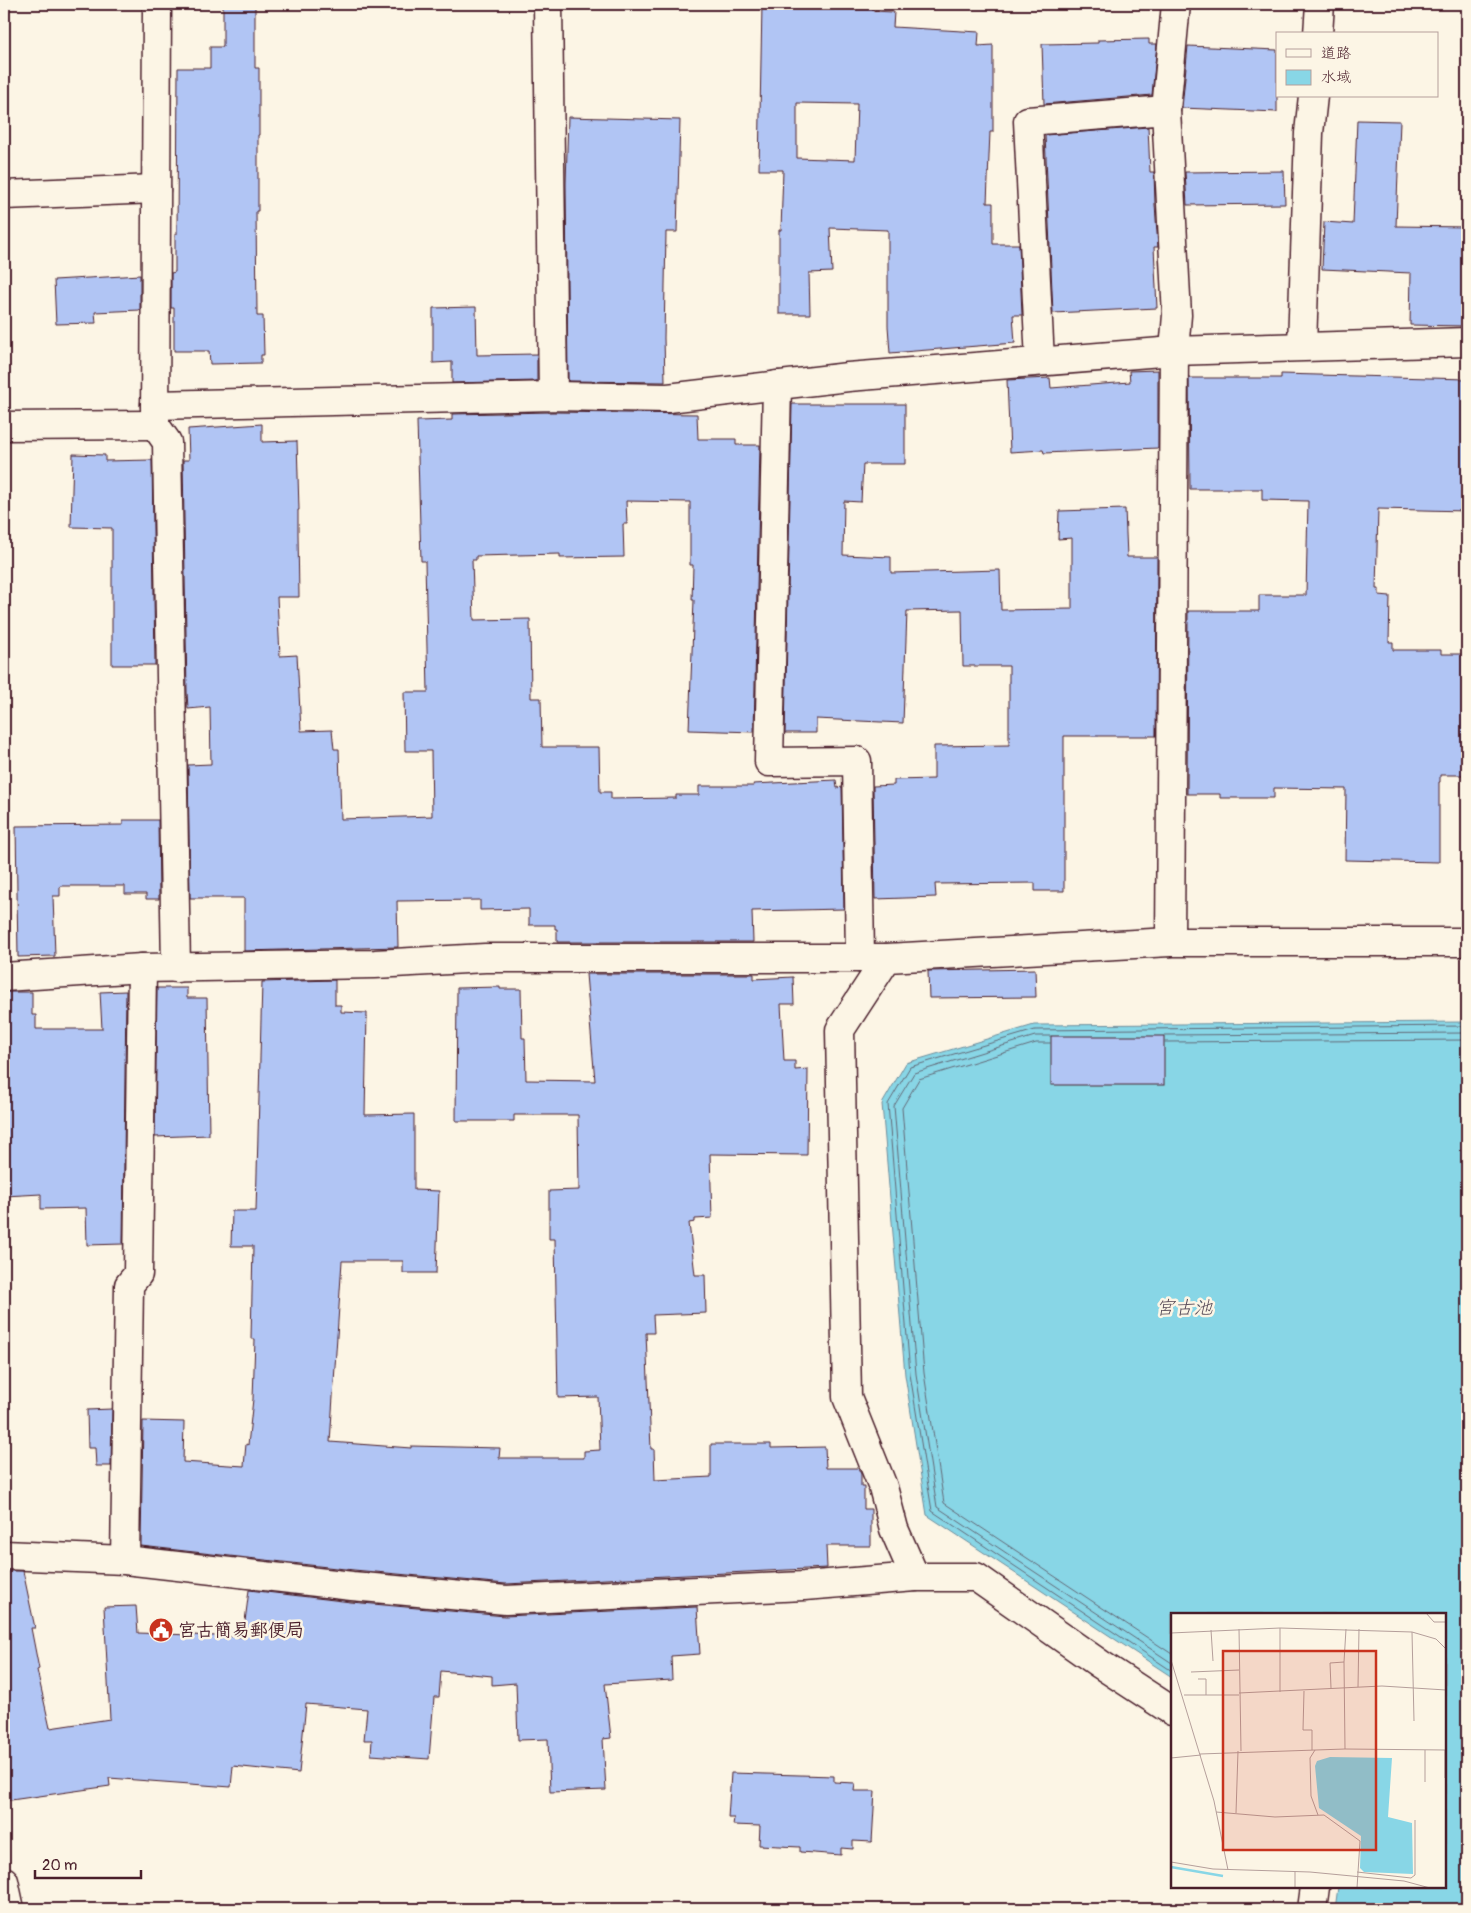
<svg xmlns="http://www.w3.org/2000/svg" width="1471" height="1913" viewBox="0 0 1471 1913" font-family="Pangolin,'Klee One',sans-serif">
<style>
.water{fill:#88d6e6;stroke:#6f8d9b}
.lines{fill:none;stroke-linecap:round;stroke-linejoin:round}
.shore{stroke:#636876;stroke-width:1}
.building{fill:#b1c5f4;stroke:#4a1f2b;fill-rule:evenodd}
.minor-casing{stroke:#4a1f2b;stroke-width:31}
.minor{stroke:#fcf5e5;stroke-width:28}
.labels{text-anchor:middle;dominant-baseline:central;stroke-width:5;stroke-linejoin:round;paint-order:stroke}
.poi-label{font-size:18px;font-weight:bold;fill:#4a1f2b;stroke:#fcf5e5;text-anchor:start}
.water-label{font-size:19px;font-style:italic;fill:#5a4d5a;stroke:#fcf5e5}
.inset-river{fill:none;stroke:#88d6e6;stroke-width:2.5}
.inset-road{fill:none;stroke:#b59f9b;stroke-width:1}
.view{fill:#c8321e;fill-opacity:0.15;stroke:#c8321e;stroke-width:2.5}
.inset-edge{fill:none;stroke:#4a1f2b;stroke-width:2.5}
</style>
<rect width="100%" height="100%" fill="#fcf5e5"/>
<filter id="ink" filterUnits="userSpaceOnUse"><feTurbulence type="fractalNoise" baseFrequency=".02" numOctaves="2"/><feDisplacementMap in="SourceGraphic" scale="10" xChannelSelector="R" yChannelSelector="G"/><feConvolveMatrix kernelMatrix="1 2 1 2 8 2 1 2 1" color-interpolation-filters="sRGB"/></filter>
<g filter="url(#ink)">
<path class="water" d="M1467,1022v887h-132l3,-22h107v-273h-273v63l-245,-162 -22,-140 -23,-271 24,-41 128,-38z"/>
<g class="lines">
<g class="shore">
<path d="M1165,1035l302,-2"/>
<path d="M1050,1036h-15l-121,37 -20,33 22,268 21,133 235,156"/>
<path d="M1165,1042l302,-2"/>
<path d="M1050,1043h-14l-117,36 -17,29 22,265 20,130 228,151"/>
<path d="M1172,1671l-240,-160 -22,-137 -22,-270 22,-37 125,-37 432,-4"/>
</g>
</g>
<g class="building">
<path d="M223,4h32v64h4v67h-1v76h-2l1,105h6l1,39h-3v8l-51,1 -1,-13h-35v-43h-3v-35l4,-1v-38h2l1,-166h32v-21h13z"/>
<path d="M762,4h111v7l21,1 -1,15 86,5 -1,14 15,-1v87h-3l-3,71h6v41h26l3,71h-9l2,28 -125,10 -2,-27v-96l-58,-2 2,44 -23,1 1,41h-31v-84h2l2,-60h-24zM797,103l60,1 -2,56 -58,-2z"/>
<path d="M1149,39v5h8l-5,51 -108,9 -2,-60 56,-1v-3z"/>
<path d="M1188,46l89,4v62l-95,-4z"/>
<path d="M568,117l112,3 -3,112h-11l-2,106 1,44 -97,-1 -2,-197z"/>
<path d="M1357,120l43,1 -4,105 71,1v99l-57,-1 1,-52 -89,-4 2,-47 29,2z"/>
<path d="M1148,127l2,45h4l1,33 3,42h-4l3,61 -104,5 -8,-178z"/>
<path d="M1284,171l1,33 -98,1 -2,-33z"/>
<path d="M140,275v35l-45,2 1,11 -40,1 -2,-44z"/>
<path d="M476,307l1,48 60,-1v27l-85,2v-21l-19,1v-55z"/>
<path d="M1158,370v78l-114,5 -1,-3 -33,2 -3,-72 43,-2 1,10 79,-6 -1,-11z"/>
<path d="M1281,374l186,5v132l-89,-2 -2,80h3v6l11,1 -1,46h4v8h48v4h26v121h-27v7h-1v80l-94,-2 1,-71 -72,-1v10h-54v-4h-33l1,-183h71v-16h47l2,-94 -46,-1v-11h-72l-1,-111h92z"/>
<path d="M792,404h113v60h-42l-2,38 -17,-1 -1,54 48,2v16l109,-3 1,40 71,-1v-71l-14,1 1,-28 66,-2 2,48h30l-1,179h-92v155h-29v-8l-100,1 1,13 -61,2 -2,-113 21,-1v-5l40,-1v-33l75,-1v-79h-46l-1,-56 -55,1 -4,112 -87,-4v14h-31z"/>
<path d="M553,412l144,2 1,25h38v6h24l-6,287 -65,-2 5,-130h-2l1,-35h-3v-63l-64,-1 1,23h-4l1,33 -64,1v-4l-84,2v4h-4l2,60 56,-1 1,79h10l1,49h57l1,45h11v7l65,-1v-3h23v-9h55l-1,-2 83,-4 1,8 5,-1 2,122 -92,2 1,31h-196v-13h-2v-4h-26v-16l-49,1v-10l-83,1 1,46 -154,4v-53h-54l-2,-133 23,-1 -1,-57 -22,2 -1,-17 -4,-232h6l-1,-31 74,-5v18l35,-1 2,69h-1v24l1,63h-22l3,59 17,-1 4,76 31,-1 2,19h5l2,70 91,-3 -1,-65h-26l-1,-59h24l-3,-131h-4l-4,-140 35,-1v-6z"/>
<path d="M73,454l32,1v6l47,-1 3,205h-43v-137l-41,-1z"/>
<path d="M123,820h35l1,79h-13v-5h-21v-8h-65v10h-7l2,60 -37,1 -2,-131 107,-1z"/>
<path d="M1035,969l1,28 -107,1 -1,-27z"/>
<path d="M586,974h168v5l39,-2 1,27h-13l3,57h11v9l13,-1 -1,86 -97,-1 2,64 -17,1v3l-6,1 6,52h10l1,38 -53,2 1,18h-8l5,116h3l1,31 56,-3v-33h60v4l54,-1 1,21h32l3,6v12h3v23h7v37h-45l1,22 -321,16 -152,-14 -213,-24 2,-125 41,1 -1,40 61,4 2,-22 2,1 5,-46 2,-60h-4l2,-93h-22l1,-35h24l6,-229 73,-2v25h6v7l26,1 -2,102 49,-1v76l25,1 -3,82h-33v-12h-61l-12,181 81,6v-2l89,2 -1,10h85v-7l16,-1 -2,-53 -40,1 -3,-159h-6v-48l30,-1 -1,-75h-64v6h-58l1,-133 43,-1v2h21l1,49h3l1,42 69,1z"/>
<path d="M157,988h30v10h20l2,137 -54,2z"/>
<path d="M126,991l-3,253 -36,1 -1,-37 -45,1v-15l-36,2 -1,-204h28v23h4v14h66l-2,-37z"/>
<rect x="1051" y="1036" width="113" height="49"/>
<path d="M112,1409l-1,57h-15l-1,-18h-7l-1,-38z"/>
<path d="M4,1571h19l12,57h-4l8,41 -2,1 13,58 60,-9 -6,-112 32,-1 2,27 105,4 6,-47 102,12 154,14 192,-9 3,47 -29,2 1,24 -67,4 6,54 -8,1 3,51 -56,2 -2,-53 -30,1 -2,-57 -24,2v-9l-51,-5 -2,26h-5l-5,62 -58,-4 1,-15h-8l3,-31 -61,-5 -7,69 -66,-7 -2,21 -122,-9 1,8 -106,15z"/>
<path d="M731,1773l103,3v6l21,1 -1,8h21l-3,51 -19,-1v8l-12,-1v7l-41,-3v-5l-41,-2 1,-19 -27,-1 1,-7h-6z"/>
</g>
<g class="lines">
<defs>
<g id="minor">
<path d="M157,4l-2,421 12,17 9,526"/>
<path d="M548,4l5,392"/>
<path d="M1318,34l2,-30"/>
<path d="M1166,110l10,-106"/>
<path d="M4,195l152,-6"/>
<path d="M1302,346l7,-213 4,-37"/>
<path d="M1040,361l-12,-240 138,-11 11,205 -3,36 -4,591"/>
<path d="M777,385l-8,377 88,-1 3,197"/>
<path d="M155,405l398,-9 115,2 180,-21 326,-26 293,-9"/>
<path d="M4,426l151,-1"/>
<path d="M887,958l-47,72 7,367 36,90 11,42 21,48"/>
<path d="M4,977l138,-9 233,-4 110,-6h402l283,-16h297"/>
<path d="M4,1555l121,5 227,26 154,14 298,-14 111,-9h61l124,87 72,47"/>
<path d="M125,1560l4,-275 9,-11 4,-306"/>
<path d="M4,1881l6,28"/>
<path d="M1312,1909l3,-22"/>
</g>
</defs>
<use href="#minor" class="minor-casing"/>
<use href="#minor" class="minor"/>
</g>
</g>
<defs>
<symbol id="civic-disc" viewBox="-11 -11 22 22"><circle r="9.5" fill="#c8321e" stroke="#fcf5e5"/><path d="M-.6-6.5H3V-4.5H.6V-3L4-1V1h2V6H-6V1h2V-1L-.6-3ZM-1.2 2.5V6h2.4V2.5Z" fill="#fff"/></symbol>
</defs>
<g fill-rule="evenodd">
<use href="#civic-disc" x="147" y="1616" width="28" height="28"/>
</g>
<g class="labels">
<g class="poi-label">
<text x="178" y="1630">宮古簡易郵便局</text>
</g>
<g class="water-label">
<text x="1184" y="1308">宮古池</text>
</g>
</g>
<g transform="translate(1171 1613)">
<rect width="275" height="275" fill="#fcf5e5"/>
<path d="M159,144l62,1 -4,59 24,6 1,51 -49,-2 -4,-4 1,-32 -42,-28 -4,-42 2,-5z" fill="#88d6e6"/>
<path class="inset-river" d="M0,254l52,9"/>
<path class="inset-road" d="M255,0l8,9h12M109,15v64M68,16l2,122M40,17l2,31M241,19l2,89M0,20l109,-5 132,4 24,7 10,10M0,47l43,141 14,69M173,49l2,-33M20,59l48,-2M27,66h8v16M187,74l1,-58M160,75l-1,-25 14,-1 1,87M133,78l-1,39h9v20M68,80l143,-7 64,4M13,82h55M144,137l-5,8 1,38 7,19M254,137v32M29,141l145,-5 101,1M0,145l30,-3M274,165v-28M45,199l59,5 49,-2 36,26 -3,47M65,200l2,-62M0,249l42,7 97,3 94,9 26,7M186,259l54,6 4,-3v-55M124,275v-17"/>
<path class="view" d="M52,38h153v199h-153z"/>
<rect width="275" height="275" class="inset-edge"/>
</g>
<rect width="1471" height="1913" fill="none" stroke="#fcf5e5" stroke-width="20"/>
<rect x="10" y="10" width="1451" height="1893" fill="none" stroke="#4a1f2b" stroke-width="2" filter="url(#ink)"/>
<rect x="1276" y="32" width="162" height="65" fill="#fcf5e5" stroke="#b59f9b"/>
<rect x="1286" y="49" width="25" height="8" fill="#fcf5e5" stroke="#b59f9b"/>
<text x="1321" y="58" font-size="15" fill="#4a1f2b">道路</text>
<rect x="1286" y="70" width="25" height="15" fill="#88d6e6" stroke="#b59f9b"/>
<text x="1321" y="82" font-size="15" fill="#4a1f2b">水域</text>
<path d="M35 1870v8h106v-8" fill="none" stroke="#4a1f2b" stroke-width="2.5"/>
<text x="42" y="1870" font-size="15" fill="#4a1f2b" stroke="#fcf5e5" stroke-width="4" paint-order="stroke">20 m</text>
</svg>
